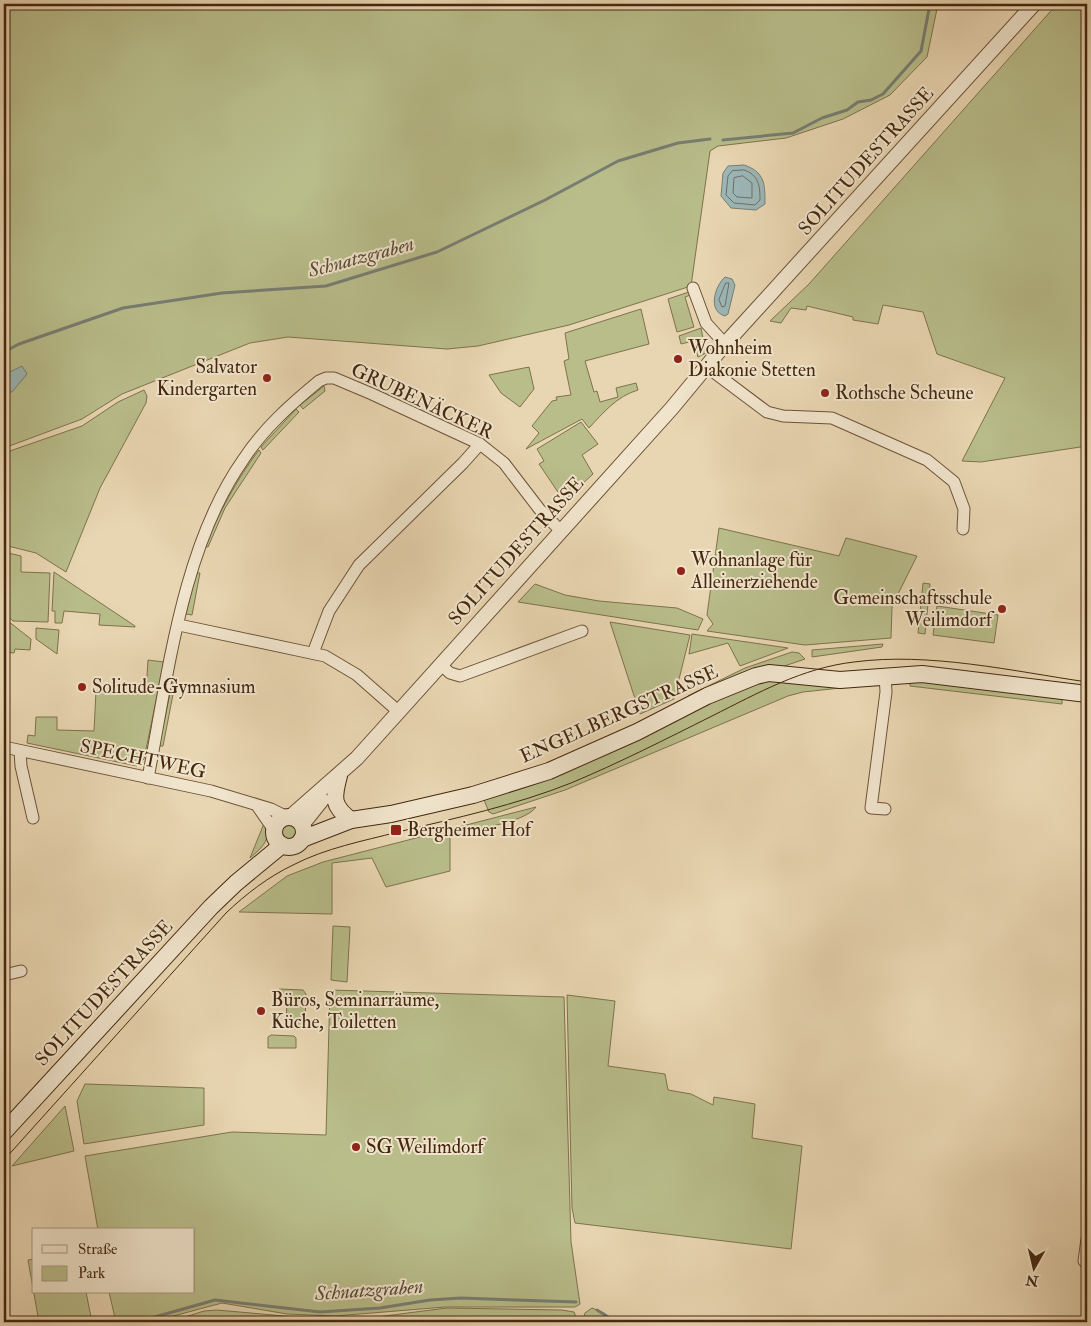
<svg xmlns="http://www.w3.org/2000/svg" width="1091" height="1326" viewBox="0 0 1091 1326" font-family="'IM FELL Double Pica',serif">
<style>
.green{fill:#b8bd8a;stroke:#7e724c}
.water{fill:#9bb6b6;stroke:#787d73}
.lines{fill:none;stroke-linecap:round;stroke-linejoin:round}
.shore{stroke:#706e62;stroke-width:1}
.stream{stroke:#787d73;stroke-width:3}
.minor-casing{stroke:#6d5237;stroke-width:13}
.tertiary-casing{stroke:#6d5237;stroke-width:16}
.secondary-casing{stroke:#44270e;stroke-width:18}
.minor{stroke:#f0e4cc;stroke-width:11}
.tertiary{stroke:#f0e4cc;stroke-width:14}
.secondary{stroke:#f0e4cc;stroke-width:16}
.tram{stroke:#44270e;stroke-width:1}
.poi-dot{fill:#8f2418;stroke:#f0e4cc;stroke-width:2}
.labels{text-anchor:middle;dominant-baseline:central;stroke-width:4;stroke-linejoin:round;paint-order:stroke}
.street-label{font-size:19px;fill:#44270e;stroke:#f0e4cc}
.poi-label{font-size:19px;fill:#44270e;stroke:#f0e4cc;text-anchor:start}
.water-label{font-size:20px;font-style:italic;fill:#5a4b38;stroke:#f0e4cc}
</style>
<rect width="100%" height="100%" fill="#e8d5b1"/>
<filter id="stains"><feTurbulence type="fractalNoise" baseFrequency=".004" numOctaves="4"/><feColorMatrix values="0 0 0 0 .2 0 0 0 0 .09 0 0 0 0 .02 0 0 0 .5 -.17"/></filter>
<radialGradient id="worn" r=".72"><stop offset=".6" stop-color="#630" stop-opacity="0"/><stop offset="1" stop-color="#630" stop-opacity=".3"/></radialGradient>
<g class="green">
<path d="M4,4h934l-11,53 -37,38 -47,24 -57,19 -68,8 -8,5 -19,135 -122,39 -91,21 -31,3 -159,-12 -38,6 -128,51 -40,25 -78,29z"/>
<path d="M1057,4h30v442l-106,16 -19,-1 43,-83 -68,-24 -14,-42 -40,-7 -5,19 -25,-4v-3l-46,-11 -1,4 -15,-2 -10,15 -11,-2 39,-37z"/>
<path d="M692,291l1,3 -8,3 9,30 -17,5 -9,-33z"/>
<path d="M641,309l8,35 -64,17 9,31 3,-1 3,11 18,-5 -2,-9 20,-5 2,7c-21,6 -35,23 -49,38l-7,-9 -56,30 13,-16 -7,-7 20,-25 5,-1 -1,-3 15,-2 -7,-34 5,-2 -4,-26z"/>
<path d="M701,328l5,25 -8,4 -5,-16 -12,3 -2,-8z"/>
<path d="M529,367l5,22 -14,18 -19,-14 -12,-18z"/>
<path d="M324,386l1,5 -22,18 -3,-4z"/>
<path d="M144,390l3,6 -1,7 -46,85 -34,84 -30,-19 -32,-8v-92l78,-27 36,-24z"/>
<path d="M296,409l3,3 -36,38 -2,-3z"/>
<path d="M581,422l17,22 -16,11 11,19 -29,27 -25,-37 5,-3 -7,-12z"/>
<path d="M259,450l2,3 -36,55 -17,39 -4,-1c16,-34 32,-66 55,-96z"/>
<path d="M719,528l120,28 7,-18 71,18 -25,50 -1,32 -86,7 -98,-14 6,-7 -6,-9z"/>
<path d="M4,552l17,4v16l29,1 -2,49 -35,-1 -9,-8z"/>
<path d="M54,572l81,54v1l-36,-2 1,-11 -36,-3 -2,12h-7v-12h-3z"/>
<path d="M196,573h4l-8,42 -6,-1z"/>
<path d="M923,583l7,1 -5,50 -7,-1z"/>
<path d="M535,584l30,11 34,6 78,7 26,11 -5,11 -180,-28z"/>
<path d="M937,606l61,9 -4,28 -61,-8z"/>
<path d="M4,618l27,21 -1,11 -15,-1 -1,4 -10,-1z"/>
<path d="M610,622l80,13 -16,64 -34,15z"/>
<path d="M36,628l23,2 -2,24 -21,-15z"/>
<path d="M692,634l96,14 -48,18 -12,-23 -39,11z"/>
<path d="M883,644l-1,3 -70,10v-7z"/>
<path d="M792,652l7,1 6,6 -114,39 -3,-2 57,-28z"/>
<path d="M148,660l16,2 -20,97 -7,7 -110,-23 1,-8 7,1 1,-19h21v13l37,1 2,-40 50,2z"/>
<path d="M173,679h3l-13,67h-4z"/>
<path d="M760,680l99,6 -56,6 -15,4 -223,94 -72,24 -4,-2 -5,-12 -6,2z"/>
<path d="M910,681l152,15v8l-152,-18z"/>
<path d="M536,807c-11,16 -66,23 -86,28v36l-64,16 -14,-29 -40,5v51l-93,-2 48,-36 36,-14z"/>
<path d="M265,821c7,18 -2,26 -15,37z"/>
<circle cx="289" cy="832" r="8"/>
<path d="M333,926l17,1 -3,55 -16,-2z"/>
<path d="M279,989l24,1 3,4 -1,29 -6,6 -13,-1 1,-30 -8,-1z"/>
<path d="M330,990l234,7 7,245 9,62 -5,3h-130l-110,9 -48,-2 -65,-11 -71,19h-35l-7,-30h85v-62h-96l-13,-74 147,-24 94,3z"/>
<path d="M567,995l48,6 -7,65 57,8 3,16 23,4 22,11 1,-8 41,7 -3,34 50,8 -11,103 -216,-26 -3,-15z"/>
<path d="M271,1035l23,1 2,2v10h-28v-11z"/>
<path d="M85,1084l119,4v37l-120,19 -7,-43z"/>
<path d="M65,1106l9,45 -62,15z"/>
<path d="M34,1259v33h52l6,30h-53l-11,-62z"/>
<path d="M447,1308l115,2 12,2 2,5 -3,5h-236z"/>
<path d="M592,1308l12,5 11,9h-33l3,-9z"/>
<path d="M217,1310l101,9 7,3h-156l35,-11z"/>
</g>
<g class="water">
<path d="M744,165c21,7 21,19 21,39l-9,6 -25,-2 -10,-12 2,-23 5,-7z"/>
<path d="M725,277l7,2 3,6 -7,29 -3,2c-18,-5 -10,-30 0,-39z"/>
<path d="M22,366l5,8 -15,18h-8v-17z"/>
</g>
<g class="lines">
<g class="shore">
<path d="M744,170c15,5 16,16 16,30l-5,5 -21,-2 -8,-8 2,-19 4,-5z"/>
<path d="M743,176l9,7v15l-15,-1 -4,-4 1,-15z"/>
<path d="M726,283h3l-4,23 -3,1 -3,-7z"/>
</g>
<g class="stream">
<path d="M723,140l70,-7 29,-15 25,-8 11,-8 13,-2 12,-6 38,-43 9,-47"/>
<path d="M4,352l15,-8 104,-36 99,-15 104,-7 111,-34 108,-52 73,-39 60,-18 32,-4"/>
<path d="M597,1310l19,12"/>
<path d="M137,1322l78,-22 105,12 60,-4 50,-8 31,-2 115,4"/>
</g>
<defs>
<g id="minor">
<path d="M693,288l13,35 19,21"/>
<path d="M707,367l60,45 16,4 49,2 95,42 27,22 10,27 -1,20"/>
<path d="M179,625l146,31 32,19 42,37"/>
<path d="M313,653l16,-42 30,-46 104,-102 17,-19"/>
<path d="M441,665l9,8 10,3 122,-45"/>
<path d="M4,747l207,44 60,18 16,8"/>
<path d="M20,751l1,15 12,52"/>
<path d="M148,778c20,-103 34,-231 95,-318 20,-31 48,-56 76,-79l7,-3h8l38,16 108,50 24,19 36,47 21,21"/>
<path d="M258,807l16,23"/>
<path d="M885,809l-14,-1 15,-116 -1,-17"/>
<path d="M4,975l17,-4"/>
<path d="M1084,1261l3,-22"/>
</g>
<g id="tertiary">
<path d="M290,817l67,-59 315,-350 53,-64 309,-340"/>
<path d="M302,825l20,-25"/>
</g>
<g id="secondary">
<path d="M339,776c-6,22 -7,30 12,44"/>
<circle cx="289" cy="832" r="15"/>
<path d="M302,839l49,-19 40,-6 82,-19 76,-24 88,-39 70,-36 49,-20 13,-3 71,7 82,-6 165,20"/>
<path d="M4,1132l207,-225 25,-24 46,-38"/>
</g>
</defs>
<use href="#minor" class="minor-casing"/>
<use href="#tertiary" class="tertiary-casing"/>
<use href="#secondary" class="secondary-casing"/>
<use href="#minor" class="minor"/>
<use href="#tertiary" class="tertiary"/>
<use href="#secondary" class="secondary"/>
<path class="tram" d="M4,1160l222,-247c20,-19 42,-36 67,-48 33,-17 70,-24 105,-33 58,-14 118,-27 173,-49 48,-20 95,-44 141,-67 46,-23 90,-48 142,-54 75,-10 158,9 233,20"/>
</g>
<g class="poi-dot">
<circle cx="678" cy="359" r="5"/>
<circle cx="267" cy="378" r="5"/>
<circle cx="825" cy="393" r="5"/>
<circle cx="681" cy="571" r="5"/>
<circle cx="1002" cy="609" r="5"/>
<circle cx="82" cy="687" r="5"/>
<rect x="390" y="824" width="12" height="12" rx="2.5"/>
<circle cx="261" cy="1011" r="5"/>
<circle cx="356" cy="1147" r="5"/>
</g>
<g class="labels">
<g class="street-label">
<text transform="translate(866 161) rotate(-48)">SOLITUDESTRASSE</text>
<text transform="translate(422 401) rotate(25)">GRUBENÄCKER</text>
<text transform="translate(516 551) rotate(-48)">SOLITUDESTRASSE</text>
<text transform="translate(619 714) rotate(-24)">ENGELBERGSTRASSE</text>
<text transform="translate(143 759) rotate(12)">SPECHTWEG</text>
<text transform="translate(104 993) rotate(-47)">SOLITUDESTRASSE</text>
</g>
<g class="poi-label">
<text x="688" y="348">Wohnheim<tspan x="688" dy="22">Diakonie Stetten</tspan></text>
<text x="257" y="367" text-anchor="end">Salvator<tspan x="257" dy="22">Kindergarten</tspan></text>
<text x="835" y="393">Rothsche Scheune</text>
<text x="691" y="560">Wohnanlage für<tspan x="691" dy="22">Alleinerziehende</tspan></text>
<text x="992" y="598" text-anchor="end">Gemeinschaftsschule<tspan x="992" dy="22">Weilimdorf</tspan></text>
<text x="92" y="687">Solitude-Gymnasium</text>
<text x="407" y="830">Bergheimer Hof</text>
<text x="271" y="1000">Büros, Seminarräume,<tspan x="271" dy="22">Küche, Toiletten</tspan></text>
<text x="366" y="1147">SG Weilimdorf</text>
</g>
<g class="water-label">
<text transform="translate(361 257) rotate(-15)">Schnatzgraben</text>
<text transform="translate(369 1290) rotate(-4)">Schnatzgraben</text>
</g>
</g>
<rect width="1091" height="1326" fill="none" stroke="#e8d5b1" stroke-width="20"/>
<rect x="5" y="5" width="1081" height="1316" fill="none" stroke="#44270e" stroke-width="2.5"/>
<rect x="10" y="10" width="1071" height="1306" fill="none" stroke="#44270e"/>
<rect x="32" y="1228" width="162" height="65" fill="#f0e4cc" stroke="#ab9880"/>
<rect x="42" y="1245" width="25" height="8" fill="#f0e4cc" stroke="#ab9880"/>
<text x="78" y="1254" font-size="15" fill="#44270e">Straße</text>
<rect x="42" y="1266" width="25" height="15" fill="#b8bd8a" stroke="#ab9880"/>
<text x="78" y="1278" font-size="15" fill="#44270e">Park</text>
<g transform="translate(1034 1268) rotate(188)" stroke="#f0e4cc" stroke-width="4" paint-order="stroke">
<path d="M0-4L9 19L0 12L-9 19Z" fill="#44270e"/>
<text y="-8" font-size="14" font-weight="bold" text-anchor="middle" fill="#44270e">N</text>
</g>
<rect width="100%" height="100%" filter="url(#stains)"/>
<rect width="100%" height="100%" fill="url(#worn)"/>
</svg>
